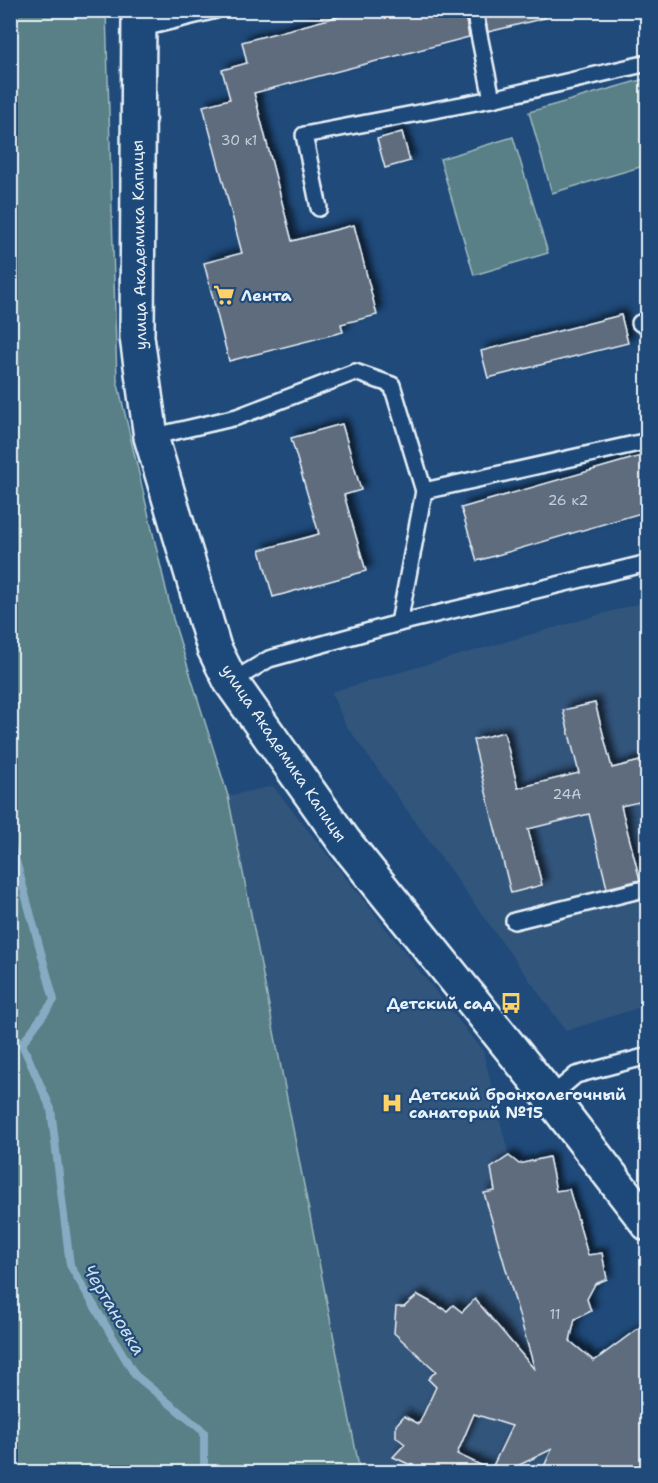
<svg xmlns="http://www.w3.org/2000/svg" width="658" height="1483" viewBox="0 0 658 1483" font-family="'Shantell Sans',sans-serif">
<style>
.built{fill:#32547b}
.green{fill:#588086;stroke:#a0b8bf;stroke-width:1.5}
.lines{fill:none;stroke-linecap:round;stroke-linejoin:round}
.stream{stroke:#86abc3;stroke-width:8}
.building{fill:#5e6c7e;stroke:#e8f1f8;stroke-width:1.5;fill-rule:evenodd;filter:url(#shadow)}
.lane-casing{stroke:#e8f1f8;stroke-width:20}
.secondary-casing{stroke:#e8f1f8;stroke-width:38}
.lane{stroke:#1f4a7a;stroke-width:15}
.secondary{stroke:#1f4a7a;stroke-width:33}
.labels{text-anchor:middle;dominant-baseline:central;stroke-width:4.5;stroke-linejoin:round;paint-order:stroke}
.number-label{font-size:14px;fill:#c6d0da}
.street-label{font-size:16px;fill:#e8f1f8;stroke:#1f4a7a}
.poi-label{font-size:16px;font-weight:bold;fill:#e8f1f8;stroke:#1f4a7a;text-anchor:start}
.water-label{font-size:18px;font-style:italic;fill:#d0e0eb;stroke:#1f4a7a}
</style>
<defs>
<filter id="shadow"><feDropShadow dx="5.5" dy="-5.5" stdDeviation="3" flood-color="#0009"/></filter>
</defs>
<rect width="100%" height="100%" fill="#1f4a7a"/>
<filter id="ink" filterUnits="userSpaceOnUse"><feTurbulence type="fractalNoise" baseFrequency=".0167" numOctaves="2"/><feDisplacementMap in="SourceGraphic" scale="12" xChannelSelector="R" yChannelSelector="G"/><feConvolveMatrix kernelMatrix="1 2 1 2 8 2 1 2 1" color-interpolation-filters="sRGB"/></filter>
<g filter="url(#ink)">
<g class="built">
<path d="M647,601v404l-81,26 -221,-307 -14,-32z"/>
<path d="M273,786l210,265 26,105 10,8 30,-7 7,34 13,-2 19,66 14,-2 5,26 -12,5 -8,15 4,12 -16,8 -5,22 24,20 44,-33 9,2v142h-287l-132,-676z"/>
</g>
<g class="green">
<path d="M10,11h96l11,369 56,239 55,177 132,676h-349z"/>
<path d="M644,79l4,14 -1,72 -95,28 -23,-81z"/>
<path d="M513,137l35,116 -74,22 -34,-116z"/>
</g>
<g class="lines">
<g class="stream">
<path d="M10,839l44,161 -32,44"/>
<path d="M10,1035l12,9 29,65 19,156 65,110 69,57v40"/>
</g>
</g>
<g class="building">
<path d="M363,10h101l5,27 -215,56 38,148 62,-16 23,90 -36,9 2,8 -114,29 -25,-98 38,-10 -39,-147 27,-7 -8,-29 25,-7 -5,-21z"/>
<path d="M484,10h60l1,8 -57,14z"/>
<path d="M402,132l8,29 -25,7 -8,-29z"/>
<path d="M621,315l7,28 -140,35 -7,-27z"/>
<path d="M342,424l19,66 -17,5 22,76 -93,26 -13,-47 59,-16 -28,-96z"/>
<path d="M648,454v57l-171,50 -16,-53z"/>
<path d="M595,703l17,65 36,-9v41l-27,6 19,74 -33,8 -18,-74 -61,15 14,56 -31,8 -38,-153 31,-8 14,56 61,-15 -16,-63z"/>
<path d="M509,1156l10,8 30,-7 7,34 13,-2 19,66 14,-2 5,26 -12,5 -8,15 4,12 -16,8 -5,22 24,20 54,-40v152h-107l11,-24 -49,24h-90l2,-6 -22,-10 12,-13 -9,-7v-12l8,-9 15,8 17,-37 -8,-8 8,-8 -42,-38 2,-26h8l14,-12 29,16 6,-6 9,7 13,-13 60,71 -51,-177 11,-2 -4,-23zM474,1414l38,12 -21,44 -34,-16z"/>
</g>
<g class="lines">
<defs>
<g id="lane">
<path d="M139,29l77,-19"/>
<path d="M492,99l156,-36"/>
<path d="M319,208l-15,-73 188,-36 -18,-89"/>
<path d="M640,323l8,-2"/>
<path d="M151,437l86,-20 118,-45 37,13 32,106"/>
<path d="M399,623l25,-132 224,-50"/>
<path d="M231,682l38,-23 130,-36 249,-60"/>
<path d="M514,921l134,-33"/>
<path d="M550,1097l26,-22 72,-19"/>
</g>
<path id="secondary" d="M139,10l-2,327 14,100 63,211 17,34 113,159 206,256 98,127"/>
</defs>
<use href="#lane" class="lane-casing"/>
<use href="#secondary" class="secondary-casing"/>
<use href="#lane" class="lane"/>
<use href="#secondary" class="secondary"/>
</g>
</g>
<defs>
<symbol id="supermarket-bare" viewBox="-9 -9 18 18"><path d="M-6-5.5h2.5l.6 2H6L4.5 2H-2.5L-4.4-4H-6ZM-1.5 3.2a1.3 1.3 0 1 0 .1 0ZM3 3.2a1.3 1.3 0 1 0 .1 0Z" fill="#ffd166" stroke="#1f4a7a" stroke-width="2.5" paint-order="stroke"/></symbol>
<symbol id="bus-bare" viewBox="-9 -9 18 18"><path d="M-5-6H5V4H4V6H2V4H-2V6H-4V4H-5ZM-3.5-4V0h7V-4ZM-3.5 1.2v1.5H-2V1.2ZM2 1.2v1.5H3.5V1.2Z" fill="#ffd166" stroke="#1f4a7a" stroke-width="2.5" paint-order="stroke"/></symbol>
<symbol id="hospital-bare" viewBox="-9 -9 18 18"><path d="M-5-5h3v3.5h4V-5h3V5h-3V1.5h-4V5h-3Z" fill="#ffd166" stroke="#1f4a7a" stroke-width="2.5" paint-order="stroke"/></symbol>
</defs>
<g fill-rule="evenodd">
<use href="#supermarket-bare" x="209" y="280" width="30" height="30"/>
<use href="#bus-bare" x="496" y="988" width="30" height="30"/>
<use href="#hospital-bare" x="377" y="1088" width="30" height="30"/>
</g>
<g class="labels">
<g class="number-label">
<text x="239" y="140">30 к1</text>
<text x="568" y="500">26 к2</text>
<text x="567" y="794">24А</text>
<text x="555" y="1314">11</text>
</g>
<g class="street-label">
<text transform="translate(139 245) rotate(-91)">улица Академика Капицы</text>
<text transform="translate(284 753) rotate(56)">улица Академика Капицы</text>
</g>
<g class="poi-label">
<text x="241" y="295">Лента</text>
<text x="494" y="1003" text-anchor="end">Детский сад</text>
<text x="409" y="1094">Детский бронхолегочный<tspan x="409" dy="18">санаторий №15</tspan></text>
</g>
<g class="water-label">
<text transform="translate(114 1310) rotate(59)">Чертановка</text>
</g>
</g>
<rect width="658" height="1483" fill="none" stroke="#1f4a7a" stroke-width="36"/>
<rect x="18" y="18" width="622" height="1447" fill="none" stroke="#e8f1f8" stroke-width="2" filter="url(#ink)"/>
</svg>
